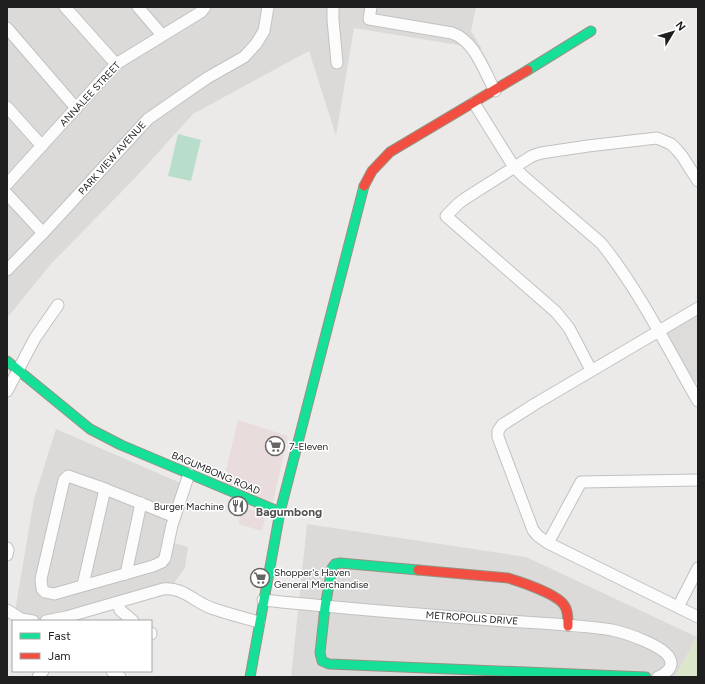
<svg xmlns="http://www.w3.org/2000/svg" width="705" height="684" viewBox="0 0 705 684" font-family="Figtree,sans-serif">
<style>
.residential{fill:#dcdad9}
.commercial{fill:#e9dcdc}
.grass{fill:#dce6cb}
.pitch{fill:#b9ddcb}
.parking{fill:#dddcdb}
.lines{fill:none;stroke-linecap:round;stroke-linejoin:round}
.street-casing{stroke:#c2c1c0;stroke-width:13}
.fast-casing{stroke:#949482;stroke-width:11}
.jam-casing{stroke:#949482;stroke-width:11}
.street{stroke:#fcfcfc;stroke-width:11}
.fast{stroke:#16e098;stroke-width:9}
.jam{stroke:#f24e42;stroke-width:9}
.labels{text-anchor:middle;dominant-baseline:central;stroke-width:3;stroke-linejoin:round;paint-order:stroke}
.street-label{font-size:10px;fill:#1f1f1f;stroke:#fff}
.poi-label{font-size:10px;fill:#1f1f1f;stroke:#fff;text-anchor:start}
.quarter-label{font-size:12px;font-weight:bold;fill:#525252;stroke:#fff}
</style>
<rect width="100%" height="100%" fill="#eceae8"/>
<g class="residential">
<path d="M7,7h469l-5,24 11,18 -128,-21 -18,108 -27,-85 -116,63 -56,62 -86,88 -44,54z"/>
<path d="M56,429l134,58 -12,31 -4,25 14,4 -3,21 -11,15 -136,38 -23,-10 19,-112z"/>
<path d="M307,524l219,33 171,80 -22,40h-384z"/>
</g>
<g class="commercial">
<path d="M238,420l50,16 -15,66 -50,-19z"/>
<path d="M243,507l23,8 -4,16 -24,-7z"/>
</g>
<path class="grass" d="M697,637l1,40h-23z"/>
<path class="pitch" d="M178,134l23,6 -10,41 -23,-5z"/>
<path class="parking" d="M698,315v66l-3,2 -29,-50z"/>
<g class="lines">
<defs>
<g id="street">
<path d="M65,7l51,57"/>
<path d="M138,7l24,28"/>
<path d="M333,7v13l4,43"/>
<path d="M371,7l-2,12 83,14c23,8 32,38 43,58"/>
<path d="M7,28l69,80"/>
<path d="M474,103l40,64 9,9 78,67c38,47 67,106 97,158"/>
<path d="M7,107l35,39"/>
<path d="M7,184l109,-120 85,-52 4,-5"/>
<path d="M7,194l36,39"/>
<path d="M7,270l36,-37 105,-114 59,-41 37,-21 12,-13 8,-13 4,-24"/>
<path d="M698,308l-163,96 -33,21 -4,6v6l35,93 5,6 10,7 150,74"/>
<path d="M591,370l-22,-42 -13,-16 -110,-96 13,-13 7,-5 66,-42 9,-3 47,-7 69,-8 14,6 6,6 5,6 16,25"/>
<path d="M7,391l28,-53 23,-33"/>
<path d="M175,517l-70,-28 -37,-13 -4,4 -23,99 1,10 3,3 9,2 99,-28 9,-4 3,-4 7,-33 17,-51"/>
<path d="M548,543l33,-61 117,-2"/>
<path d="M7,548l1,2 -1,5"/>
<path d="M126,574l15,-71"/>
<path d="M83,585l22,-96"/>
<path d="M263,600c76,8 152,14 229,20 39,3 81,4 120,10 14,3 53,16 58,29 4,9 -5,15 -12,18"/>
<path d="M118,603l2,7 13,11"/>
<path d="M678,607l20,-39"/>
<path d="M7,610l14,9 12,2"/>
<path d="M46,621l20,-4 97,-28c20,-3 33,15 51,20 15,5 30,9 45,13"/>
<path d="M151,633v1"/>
<path d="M112,671l8,6"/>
<path d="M38,677l5,-6"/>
</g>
<g id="fast">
<path d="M528,70l63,-39"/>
<path d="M7,361l83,68 31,16 159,67"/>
<path d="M418,570l-78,-7 -5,1 -3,4 -7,39 -5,46 2,8 7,3 317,13"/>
<path d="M250,677l30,-165 84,-326"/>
</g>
<g id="jam">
<path d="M364,186l8,-15 18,-19 138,-82"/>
<path d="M418,570l90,8c13,4 49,16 56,27 4,5 4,14 4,21"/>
</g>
</defs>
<use href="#street" class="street-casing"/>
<use href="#fast" class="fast-casing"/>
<use href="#jam" class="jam-casing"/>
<use href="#street" class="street"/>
<use href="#fast" class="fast"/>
<use href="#jam" class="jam"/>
</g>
<defs>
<symbol id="supermarket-ring" viewBox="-11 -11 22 22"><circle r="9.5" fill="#fff" stroke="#676665" stroke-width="1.5"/><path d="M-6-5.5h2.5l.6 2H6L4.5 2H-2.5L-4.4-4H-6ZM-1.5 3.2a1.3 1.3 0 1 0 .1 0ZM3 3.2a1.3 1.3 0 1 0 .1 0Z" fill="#676665"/></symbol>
<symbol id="restaurant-ring" viewBox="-11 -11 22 22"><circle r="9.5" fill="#fff" stroke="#676665" stroke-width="1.5"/><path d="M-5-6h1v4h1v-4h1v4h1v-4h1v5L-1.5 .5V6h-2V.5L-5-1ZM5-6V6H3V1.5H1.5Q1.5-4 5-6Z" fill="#676665"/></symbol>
</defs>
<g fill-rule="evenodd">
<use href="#supermarket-ring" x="264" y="435" width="22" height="22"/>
<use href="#restaurant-ring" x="227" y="495" width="22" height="22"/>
<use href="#supermarket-ring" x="249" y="567" width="22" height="22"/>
</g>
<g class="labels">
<g class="street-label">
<text transform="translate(90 94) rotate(-47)">ANNALEE STREET</text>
<text transform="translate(112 158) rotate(-48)">PARK VIEW AVENUE</text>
<text transform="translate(216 473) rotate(23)">BAGUMBONG ROAD</text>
<text transform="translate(472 618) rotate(4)">METROPOLIS DRIVE</text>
</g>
<g class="poi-label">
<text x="289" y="446">7-Eleven</text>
<text x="224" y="506" text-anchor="end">Burger Machine</text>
<text x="274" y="572">Shopper's Haven<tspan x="274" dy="12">General Merchandise</tspan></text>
</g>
<g class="quarter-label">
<text x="289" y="512">Bagumbong</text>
</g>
</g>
<rect width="705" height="684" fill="none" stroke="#1f1f1f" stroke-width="16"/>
<rect x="12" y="620" width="140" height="52" fill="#ffffff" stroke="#a5a5a5"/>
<rect x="20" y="633" width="20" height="6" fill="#16e098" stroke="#a5a5a5"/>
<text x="48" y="640" font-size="12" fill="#1f1f1f">Fast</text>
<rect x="20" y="653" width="20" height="6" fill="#f24e42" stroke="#a5a5a5"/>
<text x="48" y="660" font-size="12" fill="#1f1f1f">Jam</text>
<g transform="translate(673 32) rotate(52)" stroke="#ffffff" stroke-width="3" paint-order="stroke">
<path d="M0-3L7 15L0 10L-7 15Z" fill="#1f1f1f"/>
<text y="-6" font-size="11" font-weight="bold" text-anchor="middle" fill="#1f1f1f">N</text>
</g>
</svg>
